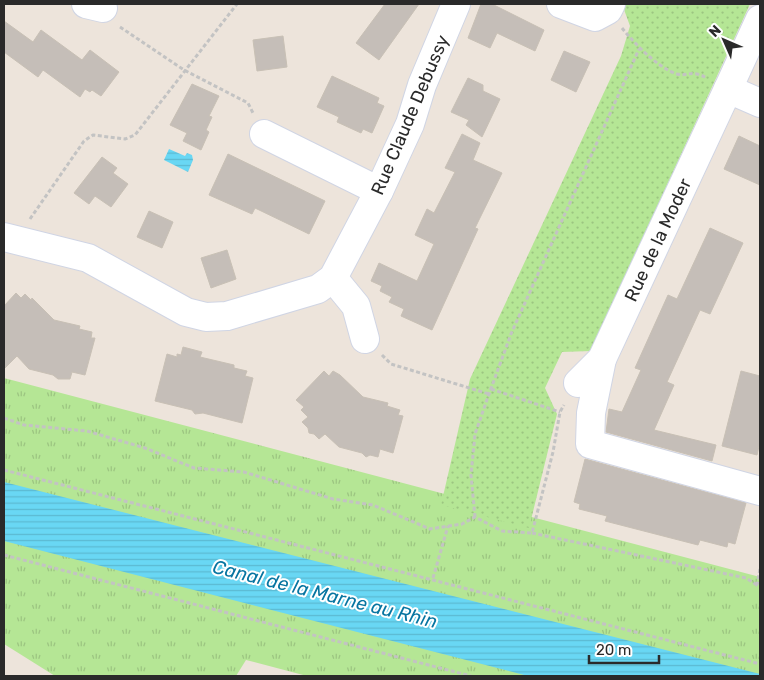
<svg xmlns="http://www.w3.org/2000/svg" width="764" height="680" viewBox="0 0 764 680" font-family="Rubik,sans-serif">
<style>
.grass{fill:url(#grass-tufts)}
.park{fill:url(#park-dots)}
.water{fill:url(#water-rules)}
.building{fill:#c5beb8;stroke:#c8c0b5}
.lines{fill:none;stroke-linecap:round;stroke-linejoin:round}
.minor-casing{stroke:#d0d5e4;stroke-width:30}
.path{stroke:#c3c3c3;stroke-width:3;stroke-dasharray:4 2.5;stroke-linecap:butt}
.minor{stroke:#fff;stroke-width:28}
.labels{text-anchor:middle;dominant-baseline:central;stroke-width:4;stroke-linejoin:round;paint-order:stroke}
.street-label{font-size:18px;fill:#2a2a2a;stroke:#fff}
.water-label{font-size:19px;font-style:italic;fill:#0775a1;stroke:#fff}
</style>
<defs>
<pattern id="grass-tufts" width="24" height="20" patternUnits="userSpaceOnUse" patternTransform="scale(1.25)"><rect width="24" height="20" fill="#b5e695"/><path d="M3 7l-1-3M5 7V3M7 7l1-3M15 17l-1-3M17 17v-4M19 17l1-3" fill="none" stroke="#9cc581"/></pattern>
<pattern id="park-dots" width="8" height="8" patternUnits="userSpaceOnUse" patternTransform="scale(1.25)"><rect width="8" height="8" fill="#b5e695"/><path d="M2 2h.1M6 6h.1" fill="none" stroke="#9cc581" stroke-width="1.8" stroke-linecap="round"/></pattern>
<pattern id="water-rules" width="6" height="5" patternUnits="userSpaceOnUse" patternTransform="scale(1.25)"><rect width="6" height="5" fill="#69d7f4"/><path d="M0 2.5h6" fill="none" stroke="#5bb9d1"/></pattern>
</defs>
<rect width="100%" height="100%" fill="#ede4db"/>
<path class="grass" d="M4,378l756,199v99h-453l-61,-16 -10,16h-181l-51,-32z"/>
<path class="park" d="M622,4h128l-159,347 -29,1 -17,36 12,26 -28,114 -88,-23 29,-126 151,-323 9,-30z"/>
<g class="water">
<path d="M169,149l16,7 2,-3 5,2 1,5 -5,12 -24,-12z"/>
<path d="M4,482l756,192v2h-232l-524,-135z"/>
</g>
<g class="building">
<path d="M385,4h34l-40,56 -23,-17z"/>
<path d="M481,4h11l52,26 -9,21 -38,-18 -7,15 -22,-10z"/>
<path d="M4,21l29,21 8,-12 41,30 8,-10 29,22 -18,24 -9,-6 -2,2 -5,-3 -5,8 -37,-27 -5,7 -34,-25z"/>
<path d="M283,36l4,31 -30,4 -4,-31z"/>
<path d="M564,51l26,11 -14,30 -25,-12z"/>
<path d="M332,76l47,22 -2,5 7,3 -12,27 -9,-4 -2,4 -24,-11 2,-5 -22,-10z"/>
<path d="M468,78l15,7v6l17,8 -18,38 -16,-12 3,-5 -18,-8z"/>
<path d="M192,84l27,12 -10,20 3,1 -6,13 3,2 -8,18 -18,-9 4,-8 -17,-8z"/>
<path d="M462,134l18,9 -7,17 29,13 -27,55 3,1 -46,101 -31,-14 3,-7 -15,-7 3,-5 -12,-6 2,-5 -11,-5 8,-18 38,18 17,-37 -19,-9 12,-26 7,4 21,-41 -10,-4z"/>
<path d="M739,136l21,10v39l-36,-16z"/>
<path d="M228,154l97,47 -16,33 -54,-26 -3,6 -43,-19z"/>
<path d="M102,157l15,11 -4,5 15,11 -17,23 -16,-11 -6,8 -15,-11z"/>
<path d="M149,211l24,11 -11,26 -25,-11z"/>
<path d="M710,228l33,15 -33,71 -10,-4 -33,72 7,3 -20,45 62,15 -4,16 -106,-29 3,-23 13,3 19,-42 -6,-2 33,-73 9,4z"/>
<path d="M227,250l9,29 -25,9 -10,-30z"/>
<path d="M16,293l5,5 4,-4 6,6 1,-2 22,22 26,6 -1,3 13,3 -1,6h4l-10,37 -13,-3 -2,7h-12l-5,-4 -24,-6 -12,-13 -13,13v-63z"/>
<path d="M183,347l19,5 -2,5 34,8v3l13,3 -2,5 8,2 -11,45 -39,-10 -8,1 -3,-4 -37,-9 12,-47 10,3v-3l4,1z"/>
<path d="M324,371l5,5 4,-5 7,4 23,22 25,6 -1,3 13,4 -2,5 5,1 -10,37 -13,-4 -2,8 -8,-2 -4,2 -4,-4 -23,-6 -14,-13 -6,5 -5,-5 -5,-1 -1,-5 -6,-6 6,-5 -7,-7 3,-3 -8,-7z"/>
<path d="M741,371l19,5v66l-3,13 -35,-9z"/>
<path d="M585,459l161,44 -11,41 -7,-2 -1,5 -27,-7 -2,5 -93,-24 2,-5 -28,-7 1,-5 -6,-2z"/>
</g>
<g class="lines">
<defs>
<g id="minor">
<path d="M86,4l17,4"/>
<path d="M561,4l34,13 13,-7 3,-6"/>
<path d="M760,19l-32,70 32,14"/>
<path d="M264,134l115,57"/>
<path d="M4,237l84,21 98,54 20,5 21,-1 91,-27 15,-11 46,-87 31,-67 12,-39 34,-81"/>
<path d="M333,278l23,28 9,33"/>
<path d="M602,359l-11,54 -1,31 170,47"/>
<path d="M578,383l24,-24 126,-270"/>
</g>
</defs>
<use href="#minor" class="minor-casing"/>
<g class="path">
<path d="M120,27l64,43 64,33 5,10"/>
<path d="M622,28c12,15 36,40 55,46 11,3 13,-5 30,4"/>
<path d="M30,219l54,-78 9,-6 32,4 10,-4 102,-131"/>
<path d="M382,355l9,9 98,30"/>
<path d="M491,389l69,23"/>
<path d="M4,418l20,7 63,6 58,17 49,20 50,4 89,27 40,6 57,24 32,-5 13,-7 27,14 30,2 21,-81 7,-40 4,-7"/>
<path d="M4,470l756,194"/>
<path d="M475,517l-4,-42 4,-41 14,-40 22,-60 128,-285"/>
<path d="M532,533l214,45 11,7"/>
<path d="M4,555l467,121"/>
<path d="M760,569l-3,16 3,2"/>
<path d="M433,578l15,-52"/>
</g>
<use href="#minor" class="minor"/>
</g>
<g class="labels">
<g class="street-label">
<text transform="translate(410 115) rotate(-67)">Rue Claude Debussy</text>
<text transform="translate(658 240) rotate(-65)">Rue de la Moder</text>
</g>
<g class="water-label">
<text transform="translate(325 594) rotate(14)">Canal de la Marne au Rhin</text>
</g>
</g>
<rect width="764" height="680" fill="none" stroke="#2a2a2a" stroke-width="10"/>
<g transform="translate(724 40) rotate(315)" stroke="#ffffff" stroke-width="4" paint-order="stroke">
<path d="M0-4L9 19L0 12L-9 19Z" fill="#2a2a2a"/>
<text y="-8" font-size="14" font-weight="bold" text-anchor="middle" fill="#2a2a2a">N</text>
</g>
<path d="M589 655v8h70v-8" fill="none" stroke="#2a2a2a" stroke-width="2.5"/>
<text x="596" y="655" font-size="15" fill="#2a2a2a" stroke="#ffffff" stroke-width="4" paint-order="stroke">20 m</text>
</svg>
